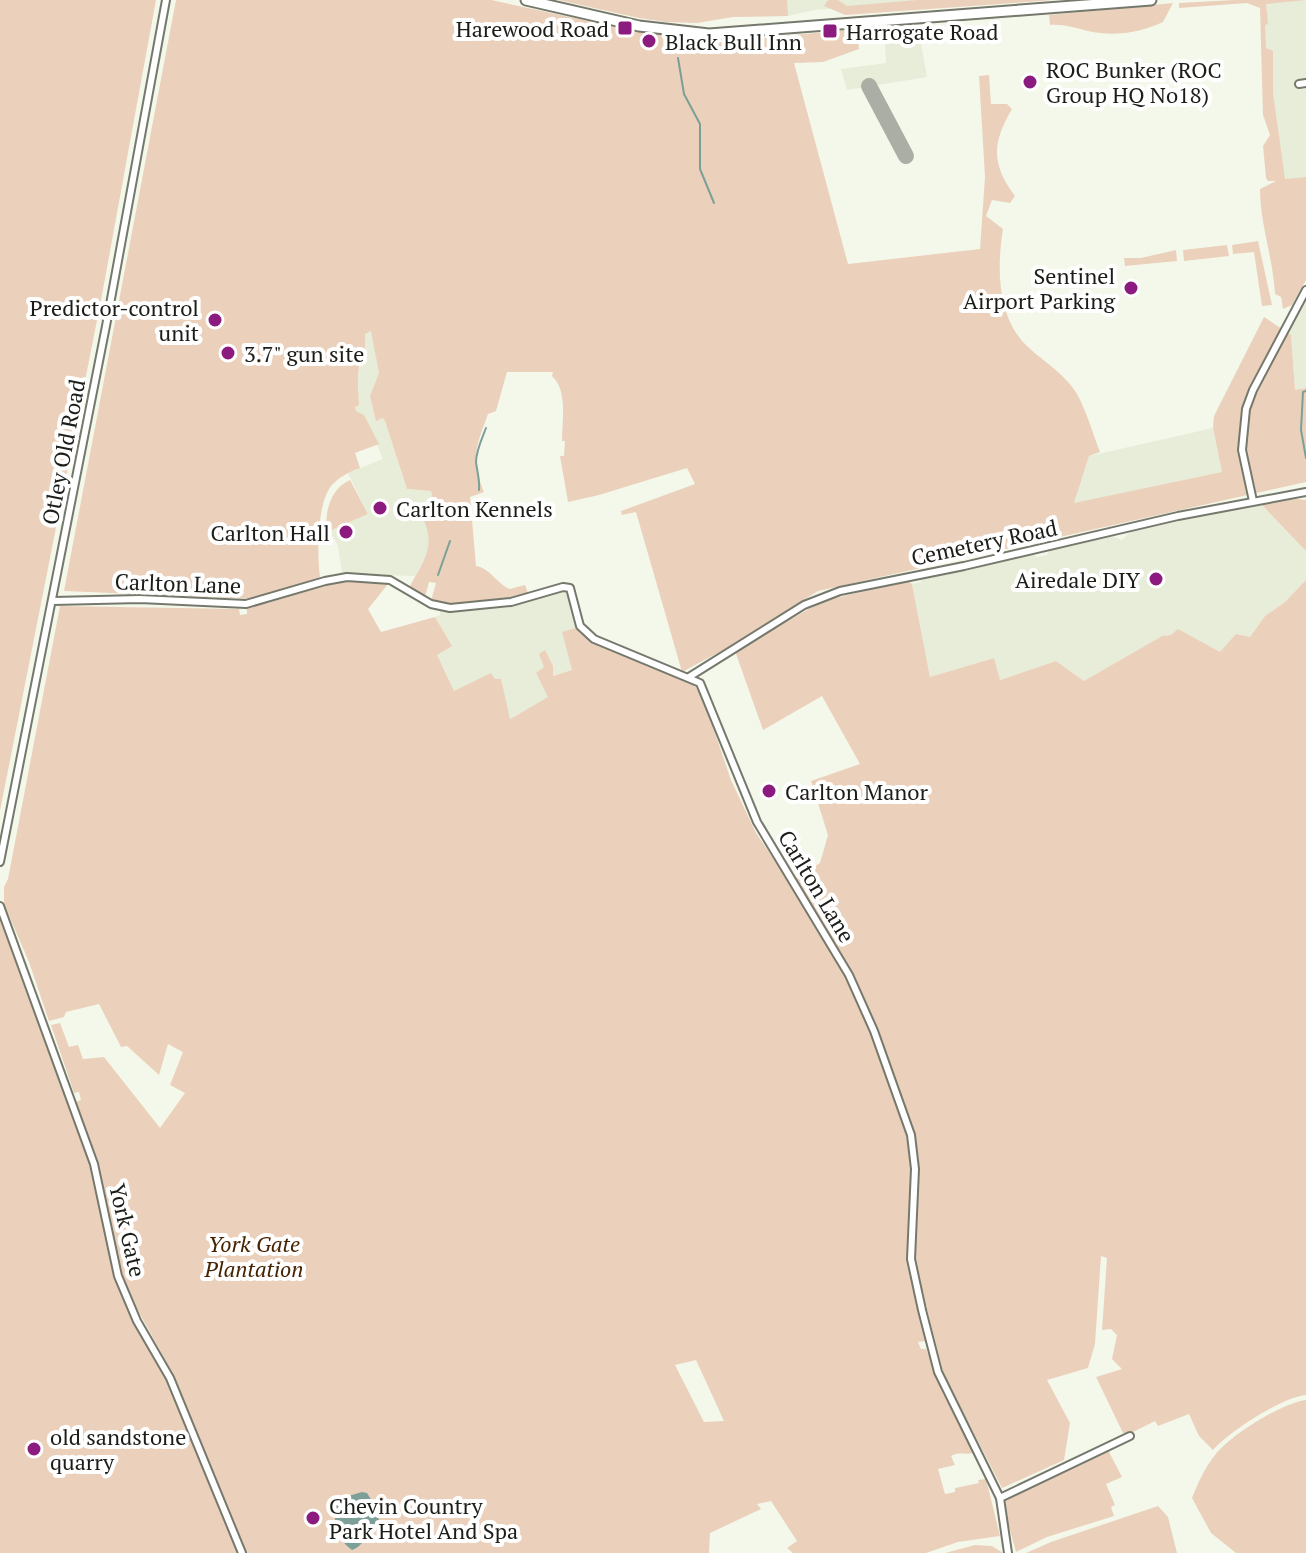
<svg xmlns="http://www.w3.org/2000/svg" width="1306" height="1553" viewBox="0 0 1306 1553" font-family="'PT Serif',serif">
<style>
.built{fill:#e7edd8}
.green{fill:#ebd1bb;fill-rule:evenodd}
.water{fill:#7c9f97}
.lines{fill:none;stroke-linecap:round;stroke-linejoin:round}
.stream{stroke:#7c9f97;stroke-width:2}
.taxiway{stroke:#abaea4;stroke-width:16}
.minor-casing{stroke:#75786c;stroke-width:10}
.highway-casing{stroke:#75786c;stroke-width:13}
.minor{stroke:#fff;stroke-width:6}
.highway{stroke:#fff;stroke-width:9}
.poi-dot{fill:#8b1b7e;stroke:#fff;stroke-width:3}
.labels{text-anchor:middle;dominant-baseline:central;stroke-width:8;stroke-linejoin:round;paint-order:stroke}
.poi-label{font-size:22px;fill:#1b1d18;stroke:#fff;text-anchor:start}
.street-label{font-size:22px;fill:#1b1d18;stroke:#fff}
.park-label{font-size:22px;font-style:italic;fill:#462300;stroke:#fff}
</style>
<rect width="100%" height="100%" fill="#f4f8ea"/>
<g class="built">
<path d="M733,0h218l-137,10 -26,6 -55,1z"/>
<path d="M1260,0h46v177l-29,4z"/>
<path d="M905,42l16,2 6,33 -80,13 -6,-21 45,-6 -1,-19z"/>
<path d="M1306,301v87l-11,2 -4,-54 -4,-4z"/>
<path d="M372,331l7,42 -8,23 5,24 7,-2 2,3 22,68 24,2 4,20 -14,3 10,21 -3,16 -13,25 -73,-2 -4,-28 -5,-10 -7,2 1,-6 41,-18 -20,-41 35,-14 -19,-44 -8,-4 -1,-4 4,-8 -3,-12 4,-25 5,-4v-24z"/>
<path d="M1213,428l9,44 -149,32 16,-48z"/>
<path d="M1261,504l45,47v29l-21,22 -20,14 -15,21 -30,16 -49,-18 -9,1 -78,45 -28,-20 -57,19 -5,-22 -64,19 -18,-93 8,-2 2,-4 110,-24 5,3 10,-2 2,-5 62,-15 11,5 9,-9z"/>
<path d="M567,590l12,37 -6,43 -21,6 -13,-23 6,14 -9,7 13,23 -40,22 -8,-40 -47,13 -17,-37 14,-9 -16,-29 5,-2v-4l42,-1 39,-7z"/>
</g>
<g class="green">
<path d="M0,0h156l-54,295 -102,516z"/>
<path d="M176,0h315l117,25 112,17 137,-13 2,20 -36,13 -29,1 54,201 132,-15 5,-72 -6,-101 10,-1 2,29h16l5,5c-20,34 -21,55 3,87l-5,7 -18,-3 -6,16 17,13c-6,37 -6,84 20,113 17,18 41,30 54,52 10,18 16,40 23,58l-11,4 -15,47 148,-31 -9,-44 1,-12 50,-99 27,18 4,55 11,-2v94l-488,109 -91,57 -45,24 -46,-160 -14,3 -1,-4 74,-27 -8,-16 -88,27 -31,7 -8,-46h4l1,-15h-3c0,-21 6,-50 -10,-65l1,-4h-46l-11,39 -8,3c-12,33 -18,45 -4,78l-14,5 6,69c14,2 21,18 34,23l15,-4 3,8c-27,11 -69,16 -97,8l5,-18 -7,-1 -4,15 -15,-11c15,-29 27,-40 11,-72l14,-4 -4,-19 -24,-2 -22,-68 -2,-3 -7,3 -6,-25 9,-23 -8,-42 -6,3v24h-4c-5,17 -3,30 -2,47l-4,2 1,4 8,4 15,29 -24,9 5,15c-11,4 -24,10 -31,21 -12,20 -12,66 -9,88l-66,22 -190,-8z"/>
<path d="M558,0h229l1,16 -55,1 -36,6 -31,-1 -27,-4z"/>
<path d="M828,0h10l9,6 70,-6h138l-210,15 -21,-9z"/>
<path d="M1234,0h72l-40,4 2,20 -3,1 1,23 7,3v42l12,86 21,-2v103l-14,25 -9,4 -2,-12 -6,-3c-2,-36 -15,-70 -15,-105l16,-8h-8l-2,-3 -3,-32 7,-11 -7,-20 -3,-107 -13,-5 -68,5v-5z"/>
<path d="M1173,3l-10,19c-24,11 -49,15 -75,9 -13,-3 -24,-7 -38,-6l-1,-10z"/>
<path d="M1258,241l14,64 -10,1 -8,-54 -21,2 -1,-9z"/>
<path d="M1227,245l2,11 -45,5 -1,-11z"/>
<path d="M1176,250l1,11 -52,5 -1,-8h17z"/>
<path d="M350,480l18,34 -41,18c-3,-20 4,-44 23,-52z"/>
<path d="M1296,499l10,1v51l-45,-47z"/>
<path d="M1306,580v815c-24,2 -77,37 -93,55l-14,-14 -10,-22 -31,12 -3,-5 -24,12h-8l-27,-56 26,-8 -10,-10 5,-24 -6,-6 -9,1 5,-72 -6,-2 -6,88 -7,24 -41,12 23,43 -6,37 -62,28 -58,-113 -18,-70h-2l-10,-53 5,-72 -6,-49 -42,-114 -18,-41 -57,-98 24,-15 8,-28 -17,-54 49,-17 -38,-68 -59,34 -28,-79 88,-50 85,-20 4,3 18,93 64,-19 6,22 56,-19 28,20 78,-45 9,-1 7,-6 42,23 16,-18 14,3 15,-21 20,-14z"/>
<path d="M375,581l13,3 -20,25 13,23 54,-15 17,29 -15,9 17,36 37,-18 4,6h6l9,40 38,-22 -12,-24 8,-6 -5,-13 6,-4 8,16v10l19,-6 -10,-38 17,-5 16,15 91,36 15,14 30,88 25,53 42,62 50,86 26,60 34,93 5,33 -4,69 7,60 10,45 -8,1 3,7h5l17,45 32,58c-8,4 -16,-1 -24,4l4,9 -17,4 7,25 10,-2v-4l24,-5 -1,-3 8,-1 14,57 -42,6 -32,11h-133l-6,-5 10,-7 -26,-40 -14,3 4,5 -51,24 -1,20h-463l-74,-181 -42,-76 -12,-34 -20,-101 -22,-59 5,-2 -2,-8 -5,1 -23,-68 9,-2 9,24 9,-2 5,14 21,-2 56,71 25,-35 -15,-8 13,-33 -15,-8 -9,31 -32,-29 -6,1 -22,-43 -33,8 -2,5 -15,4 -20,-59 -25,-58v-17l4,-8 52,-273 179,3 1,6 7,-1v-9l21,-2 68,-21zM696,1360l28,61 -20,1 -29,-57z"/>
<path d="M0,916l91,247 35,138 15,36 25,41 72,175h-238z"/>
<path d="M1306,1400v153h-70l-25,-20 -19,-35c6,-15 12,-29 23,-43 15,-20 67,-52 91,-55z"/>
<path d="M1108,1450l14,27 -16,7 9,21 -4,2 3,9 -67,21 -31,15 -8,-29 -3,-26z"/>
<path d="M1158,1506l10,11 9,36h-151l25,-11z"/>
<path d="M975,1545l17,1 11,7h-58z"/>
</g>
<path class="water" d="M362,1492l5,1 10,16 2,12 -13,10c-2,10 -4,15 -14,19 -16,-12 -19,-24 -16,-44l9,-9z"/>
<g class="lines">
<g class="stream">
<path d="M678,58l6,36 16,30v45l14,34"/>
<path d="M1306,391l-3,1 -2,38 5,28"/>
<path d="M479,490c1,-10 -2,-19 -3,-28 0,-11 6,-24 10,-34"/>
<path d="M458,518l9,-14"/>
<path d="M438,575l12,-34"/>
</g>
<path class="taxiway" d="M869,86l37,70"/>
<defs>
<g id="minor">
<path d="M1299,84l7,-1"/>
<path d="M1253,501l-11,-51 4,-41 7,-19 53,-100"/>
<path d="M53,601l87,-2 106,5 79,-23 22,-4 43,3 41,24 19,4 61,-6 52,-15 7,1 10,38 14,13 106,44 57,139 92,153 25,56 37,104 4,34 -4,90 11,51 16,62 62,126 8,55"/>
<path d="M689,677l115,-72 36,-14 124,-25 214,-50 128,-24"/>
<path d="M0,862l106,-536 60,-326"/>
<path d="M0,906l94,258 24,112 19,45 33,57 72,175"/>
<path d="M1000,1498l130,-62"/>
</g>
<path id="highway" d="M526,0l113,26 70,8 442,-34"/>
</defs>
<use href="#minor" class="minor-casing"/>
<use href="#highway" class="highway-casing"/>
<use href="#minor" class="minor"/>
<use href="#highway" class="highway"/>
</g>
<g class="poi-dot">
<rect x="617" y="20" width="16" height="16" rx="4"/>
<rect x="822" y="23" width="16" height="16" rx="4"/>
<circle cx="649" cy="41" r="8"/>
<circle cx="1030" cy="82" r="8"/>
<circle cx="1131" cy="288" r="8"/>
<circle cx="215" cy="320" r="8"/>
<circle cx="228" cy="353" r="8"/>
<circle cx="380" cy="508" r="8"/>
<circle cx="346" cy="532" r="8"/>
<circle cx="1156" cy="579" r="8"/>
<circle cx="769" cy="791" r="8"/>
<circle cx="34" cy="1449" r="8"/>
<circle cx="313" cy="1518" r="8"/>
</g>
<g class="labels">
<g class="poi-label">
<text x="609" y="28" text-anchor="end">Harewood Road</text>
<text x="846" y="31">Harrogate Road</text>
<text x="665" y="41">Black Bull Inn</text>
<text x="1046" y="69">ROC Bunker (ROC<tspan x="1046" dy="25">Group HQ No18)</tspan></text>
<text x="1115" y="275" text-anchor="end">Sentinel<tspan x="1115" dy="25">Airport Parking</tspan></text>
<text x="199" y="307" text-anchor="end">Predictor-control<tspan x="199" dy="25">unit</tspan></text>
<text x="244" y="353">3.7" gun site</text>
<text x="396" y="508">Carlton Kennels</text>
<text x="330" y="532" text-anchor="end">Carlton Hall</text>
<text x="1140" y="579" text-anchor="end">Airedale DIY</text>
<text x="785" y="791">Carlton Manor</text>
<text x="50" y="1436">old sandstone<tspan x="50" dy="25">quarry</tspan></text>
<text x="329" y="1505">Chevin Country<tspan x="329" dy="25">Park Hotel And Spa</tspan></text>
</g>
<g class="street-label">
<text transform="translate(63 452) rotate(-79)">Otley Old Road</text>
<text transform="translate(984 542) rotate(-12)">Cemetery Road</text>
<text transform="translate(178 583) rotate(2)">Carlton Lane</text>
<text transform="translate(817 886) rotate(59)">Carlton Lane</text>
<text transform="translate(128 1230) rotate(77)">York Gate</text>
</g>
<g class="park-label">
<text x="254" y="1243">York Gate<tspan x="254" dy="25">Plantation</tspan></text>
</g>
</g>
</svg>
